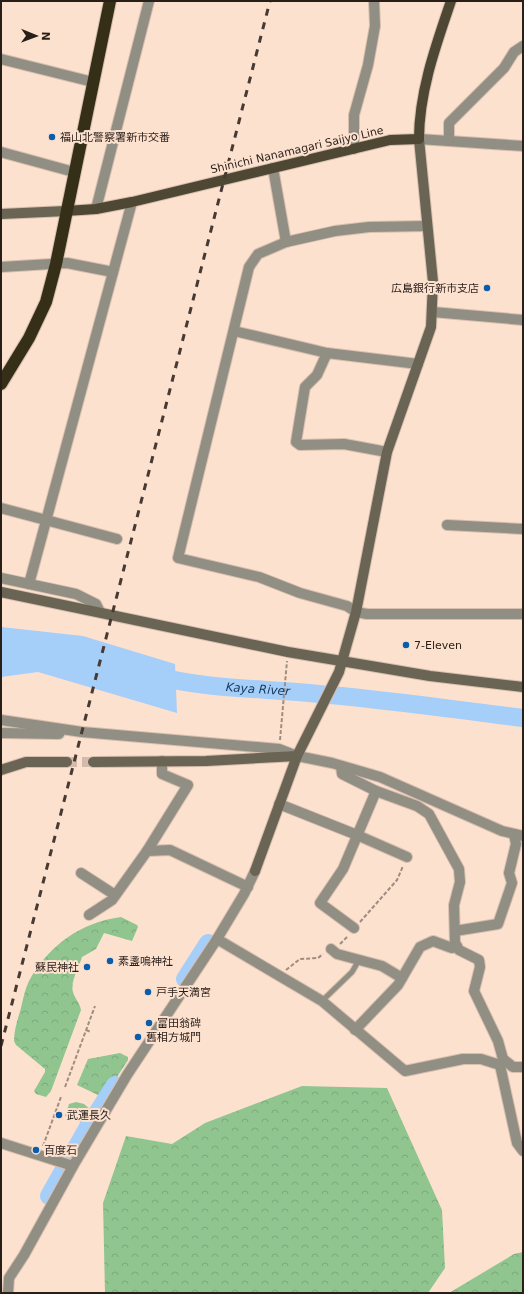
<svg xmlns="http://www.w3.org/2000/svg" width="524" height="1294" viewBox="0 0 524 1294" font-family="'DejaVu Sans','Noto Sans JP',sans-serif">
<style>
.forest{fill:url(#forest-crowns)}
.garden{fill:url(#garden-furrows)}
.water{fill:#a5cef9}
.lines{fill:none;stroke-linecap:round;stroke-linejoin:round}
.river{stroke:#a5cef9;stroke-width:18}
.secondary-tunnel{stroke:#d3baab;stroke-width:10;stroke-dasharray:10 5;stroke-linecap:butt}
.lane-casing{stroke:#d7beae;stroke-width:7}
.street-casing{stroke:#d7beae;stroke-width:12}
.secondary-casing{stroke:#d7beae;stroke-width:12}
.primary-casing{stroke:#d7beae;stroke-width:12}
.highway-casing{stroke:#d7beae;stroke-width:14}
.path{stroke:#a18d80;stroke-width:2;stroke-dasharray:4 2;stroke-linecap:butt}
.lane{stroke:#918e83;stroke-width:5}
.street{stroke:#918e83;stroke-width:10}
.secondary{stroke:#696453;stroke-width:10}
.primary{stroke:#4d4733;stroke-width:10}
.highway{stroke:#352f17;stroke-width:12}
.rail{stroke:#473a32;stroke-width:3;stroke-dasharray:7 7;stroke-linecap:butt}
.poi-dot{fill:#0a5dab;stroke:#fde1cf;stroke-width:1.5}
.labels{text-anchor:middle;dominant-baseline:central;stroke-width:4;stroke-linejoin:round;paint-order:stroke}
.poi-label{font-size:11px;fill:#291f19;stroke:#fde1cf;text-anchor:start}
.street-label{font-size:11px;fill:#291f19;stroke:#fde1cf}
.water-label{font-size:12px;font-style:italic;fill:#14395b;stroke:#fde1cf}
</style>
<defs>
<pattern id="forest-crowns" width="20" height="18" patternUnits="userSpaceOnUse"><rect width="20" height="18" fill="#90c590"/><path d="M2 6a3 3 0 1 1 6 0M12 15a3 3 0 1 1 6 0" fill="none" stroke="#7ca97c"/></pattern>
<pattern id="garden-furrows" width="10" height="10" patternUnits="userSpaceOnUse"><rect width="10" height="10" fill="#a8d4a8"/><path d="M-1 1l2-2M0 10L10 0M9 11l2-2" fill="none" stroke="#91b690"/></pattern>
</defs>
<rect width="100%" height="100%" fill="#fde1cf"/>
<g class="forest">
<path d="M121,917l16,8 1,2 -6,14 -28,-8 -8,16 -14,8c-3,10 -12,25 -9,35 2,7 7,11 8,18l-30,81 -5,6 -10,-3 -2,-3 11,-19v-3l-29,-24 -2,-4c0,-11 4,-23 7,-33 2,-9 4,-19 8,-27 19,-35 52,-59 92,-64z"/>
<path d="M120,1053l8,4v3l-22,34 -6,2 -23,-11 11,-26z"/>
<path d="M302,1086l85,2 55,122 3,58 -17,25h-323l-2,-90 23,-67 46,8 33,-21z"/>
<path d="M76,1102l8,2 8,7 -6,14 -21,-9 4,-12z"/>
<path d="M523,1252v41h-74l65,-39z"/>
</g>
<path class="garden" d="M83,1125l3,2 -16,29 -3,-2z"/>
<path class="water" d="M1,627l82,9 92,28 2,49 -139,-41 -37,5z"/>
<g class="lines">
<g class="river">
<path id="s1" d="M153,675c50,14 104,13 156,18 71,6 143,16 214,25"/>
<path d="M185,979l23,-36"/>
<path d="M49,1196l39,-69 27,-42"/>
</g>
<path class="secondary-tunnel" d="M67,762h26"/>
<defs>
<path id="lane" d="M322,1001l30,-29 7,-12"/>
<g id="street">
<path d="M1,59l92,23"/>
<path d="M419,139l104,7"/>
<path d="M449,140v-17l55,-55 10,-16 9,-6"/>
<path d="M354,149v-34l14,-50 7,-39 -1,-25"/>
<path d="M1,152l73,20"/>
<path d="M273,168l13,74"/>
<path d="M96,209l53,-208"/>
<path d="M427,226l-58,1 -34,4 -49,11 -28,12 -9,13 -71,291 81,19 41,16 47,13 9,6 11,2h156"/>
<path d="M1,267l66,-4 46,9"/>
<path d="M433,312l90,8"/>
<path d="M234,331l93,22 91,11"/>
<path d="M327,353l-10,22 -12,12 -9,55 4,3 44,-1 43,8"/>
<path d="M1,508l116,31"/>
<path d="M447,525l76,4"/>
<path d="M1,578l75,16 20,10 4,8"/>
<path d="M29,584l103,-382"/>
<path d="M1,720l81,12 197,17 18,7 35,7 48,14 122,54 21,5"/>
<path d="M1,733l58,1 1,-2"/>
<path d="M279,804l78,31 50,22"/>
<path d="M147,851l41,-66 -26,-11v-13"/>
<path d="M81,873l34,22"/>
<path d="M89,915l23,-15 35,-49 23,-1 78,37"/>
<path d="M354,928l-34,-25 23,-34 33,-78"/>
<path d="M455,931l43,-7 14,-41 -3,-10 7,-29 -2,-10"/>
<path d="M217,939l105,62 83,70 58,-12h18l19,6 3,-6 -5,-18 -24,-50 6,-24 -1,-7 -20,-10 -4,-7 -1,-38 6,-23 -1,-13 -30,-55 -12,-8 -41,-15 -34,-17 -1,-8"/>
<path d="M331,949l6,5 45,12 20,12"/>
<path d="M355,1030l43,-45 22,-38 13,-6 19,7 5,-2"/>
<path d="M503,1059l10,8h10"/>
<path d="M500,1065l17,78 6,8"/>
<path d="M1,1143l72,23"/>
<path d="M8,1293l1,-15 15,-23 49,-89 54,-91 90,-136 27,-45 11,-23"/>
</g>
<g id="secondary">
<path d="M1,214l65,-3"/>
<path d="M1,592l287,60 142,24 93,11"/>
<path d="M93,762l113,-1 91,-5"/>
<path d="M1,770l25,-8h41"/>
<path d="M255,871l42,-115 42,-84 17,-60 31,-160 44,-125 2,-45 -14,-143"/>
</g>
<path id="primary" d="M66,211l30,-2 36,-7 258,-62 29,-1c0,-47 17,-94 32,-138"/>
<path id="highway" d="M1,384l28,-46 17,-36 10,-38 54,-263"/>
</defs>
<use href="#lane" class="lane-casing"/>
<use href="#street" class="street-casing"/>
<use href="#secondary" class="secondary-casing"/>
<use href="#primary" class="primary-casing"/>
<use href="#highway" class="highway-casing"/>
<g class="path">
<path d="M280,740l7,-79"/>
<path d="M360,922l37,-42 6,-14"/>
<path d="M340,944l8,-8"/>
<path d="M286,970l14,-11 18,-1 5,-4"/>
<path d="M86,1030l5,2"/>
<path d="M65,1087l30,-81"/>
<path d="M43,1146l18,-49"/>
</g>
<use href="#lane" class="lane"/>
<use href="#street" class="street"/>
<use href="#secondary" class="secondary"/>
<use href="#primary" class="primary"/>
<use href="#highway" class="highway"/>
<path class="rail" d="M1,1046l269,-1045"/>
</g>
<g class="poi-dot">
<circle cx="52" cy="137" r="4"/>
<circle cx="487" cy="288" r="4"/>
<circle cx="406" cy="645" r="4"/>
<circle cx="110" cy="961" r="4"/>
<circle cx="87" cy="967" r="4"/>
<circle cx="148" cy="992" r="4"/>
<circle cx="149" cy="1023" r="4"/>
<circle cx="138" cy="1037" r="4"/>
<circle cx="59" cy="1115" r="4"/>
<circle cx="36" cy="1150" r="4"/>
</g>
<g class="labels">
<g class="poi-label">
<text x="60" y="137">福山北警察署新市交番</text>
<text x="479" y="288" text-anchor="end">広島銀行新市支店</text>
<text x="414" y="645">7-Eleven</text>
<text x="118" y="961">素盞嗚神社</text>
<text x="79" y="967" text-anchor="end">蘇民神社</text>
<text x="156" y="992">戸手天満宮</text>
<text x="157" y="1023">富田翁碑</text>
<text x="146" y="1037">舊相方城門</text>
<text x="67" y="1115">武運長久</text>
<text x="44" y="1150">百度石</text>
</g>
<g class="street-label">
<text transform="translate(297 150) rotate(-13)">Shinichi Nanamagari Saijyo Line</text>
</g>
<g class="water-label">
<text stroke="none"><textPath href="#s1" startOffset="106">Kaya River</textPath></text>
</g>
</g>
<rect width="524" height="1294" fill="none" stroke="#291f19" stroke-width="4"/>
<g transform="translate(36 36) rotate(91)" stroke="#fde1cf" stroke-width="3" paint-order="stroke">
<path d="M0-3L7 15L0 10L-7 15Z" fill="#291f19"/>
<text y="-6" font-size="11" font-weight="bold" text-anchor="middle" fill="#291f19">N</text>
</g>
</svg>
